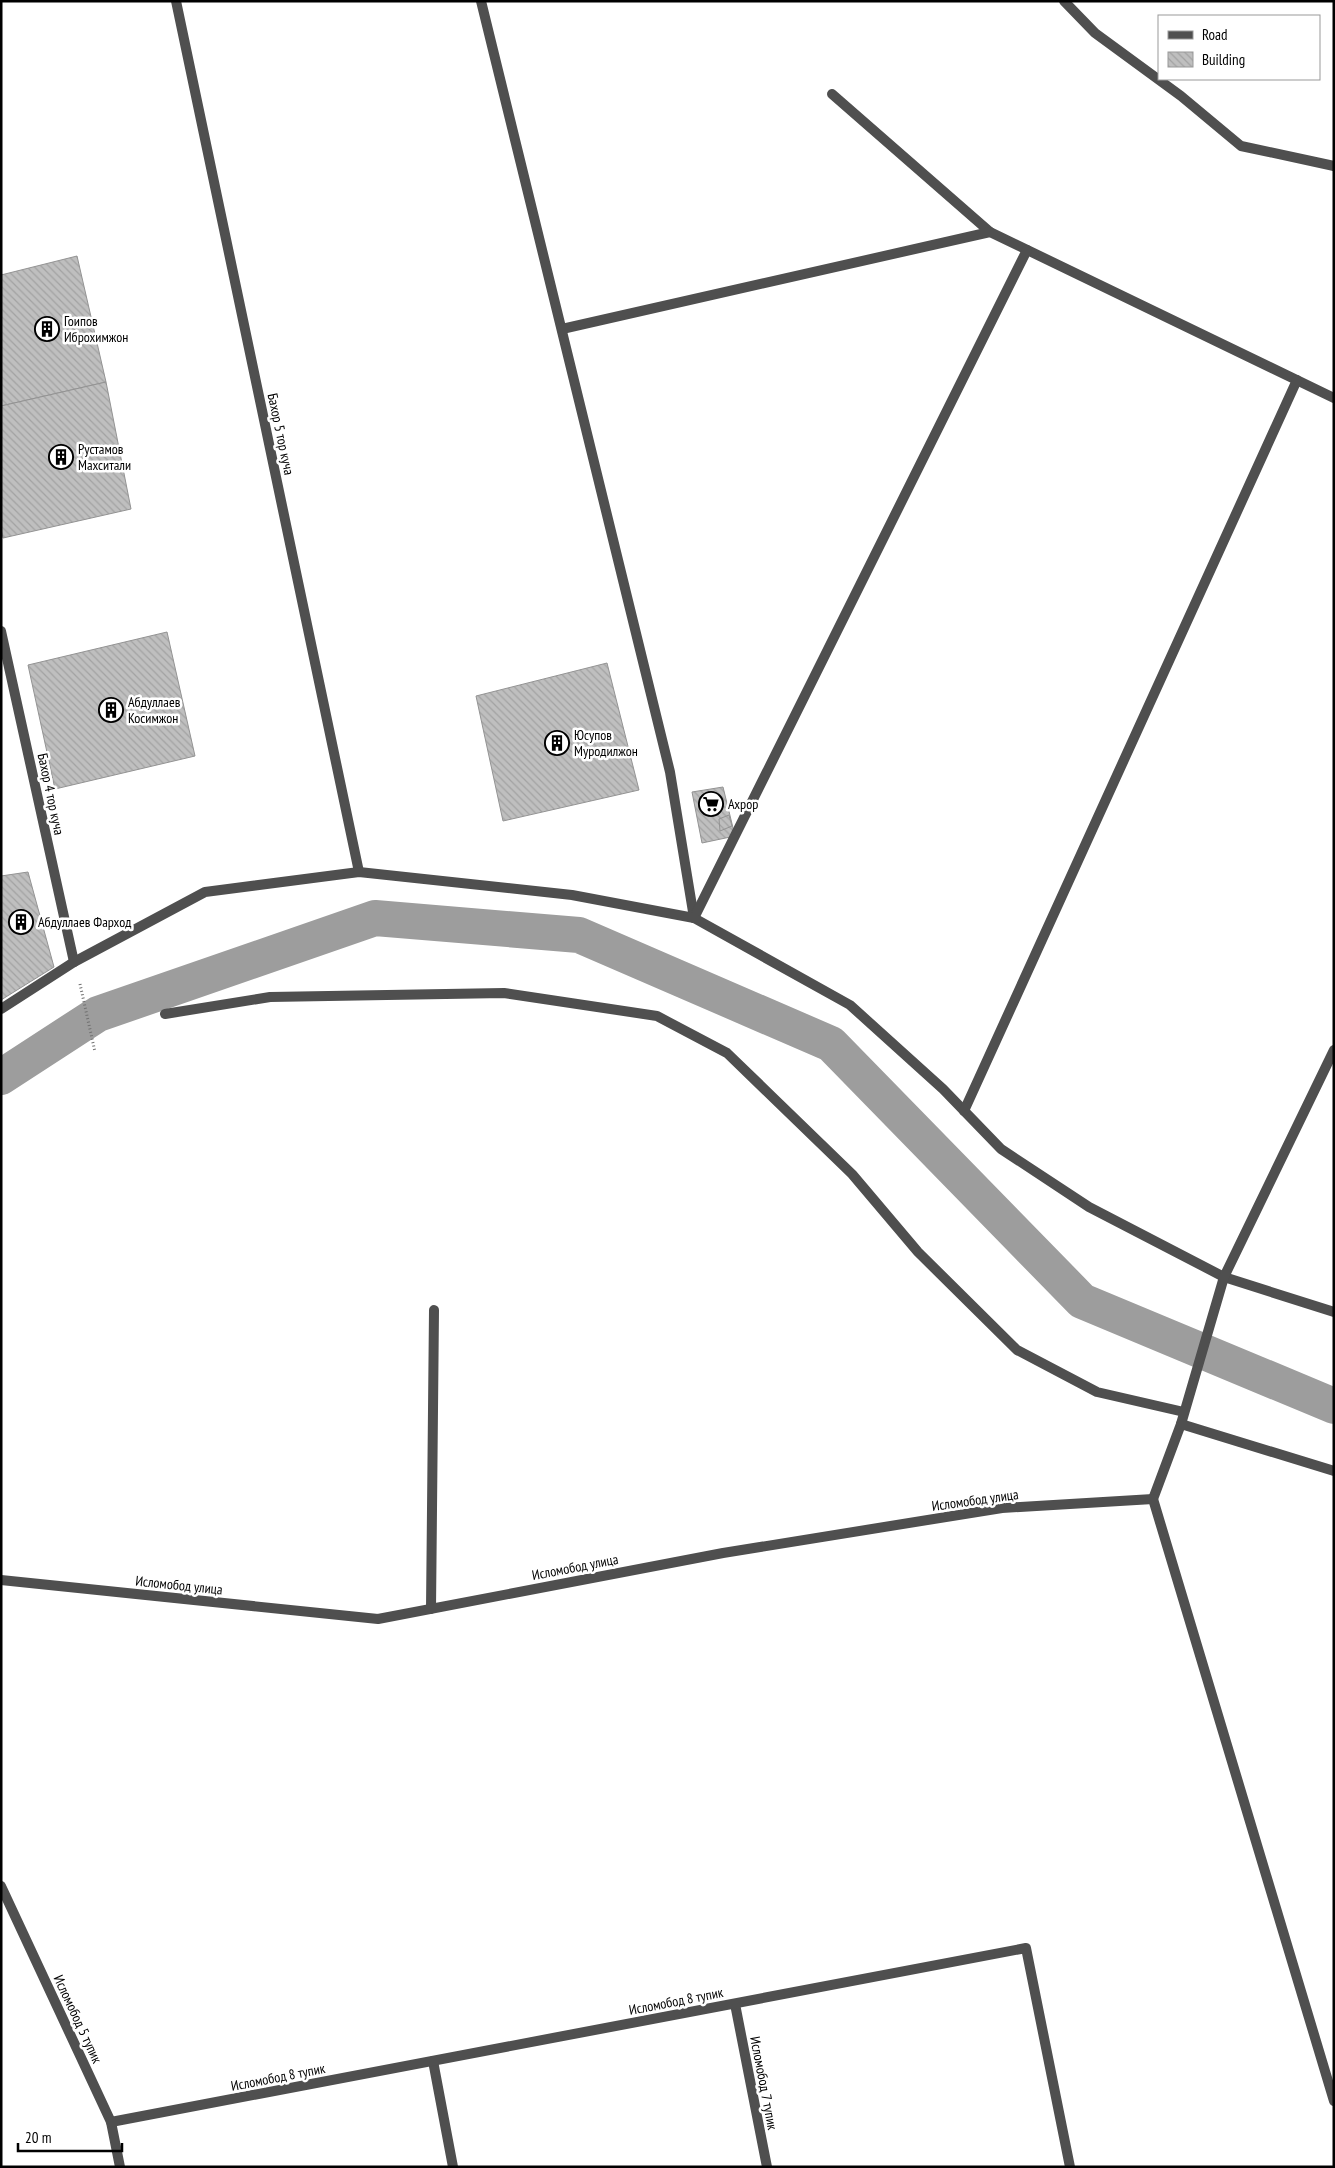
<svg xmlns="http://www.w3.org/2000/svg" width="1335" height="2168" viewBox="0 0 1335 2168" font-family="'PT Sans Narrow',sans-serif">
<style>
.lines{fill:none;stroke-linecap:round;stroke-linejoin:round}
.canal{stroke:#9d9d9d;stroke-width:36}
.building{fill:url(#building-back-hatch);stroke:#939393}
.path{stroke:#717171;stroke-width:3;stroke-dasharray:1 2.5;stroke-linecap:butt}
.service{stroke:#4f4f4f;stroke-width:10}
.minor{stroke:#4f4f4f;stroke-width:10}
.tertiary{stroke:#4f4f4f;stroke-width:10}
.labels{text-anchor:middle;dominant-baseline:central;stroke-width:5;stroke-linejoin:round;paint-order:stroke}
.poi-label{font-size:14px;fill:#000;stroke:#fff;text-anchor:start}
.street-label{font-size:14px;fill:#000;stroke:#fff}
</style>
<defs>
<pattern id="building-back-hatch" width="6" height="6" patternUnits="userSpaceOnUse" patternTransform="scale(1.25)"><rect width="6" height="6" fill="#bfbfbf"/><path d="M-1 5l2 2M0 0l6 6M5-1l2 2" fill="none" stroke="#a2a2a2"/></pattern>
</defs>
<rect width="100%" height="100%" fill="#fff"/>
<g class="lines">
<path class="canal" d="M1,1077l97,-63 277,-96 204,17 252,109 251,257 252,105"/>
</g>
<g class="building">
<path d="M77,256l29,126 -105,24v-131z"/>
<path d="M106,382l25,127 -128,29 -2,-9v-123z"/>
<path d="M167,632l28,124 -140,33 -27,-124z"/>
<path d="M607,663l32,127 -136,31 -27,-125z"/>
<path d="M723,787l12,49 -33,7 -10,-51z"/>
<path d="M729,815l3,11 -12,5 -1,-12z"/>
<path d="M28,872l26,95 -53,33v-124z"/>
</g>
<g class="lines">
<path class="path" d="M80,984l15,68"/>
<g class="service">
<path d="M1064,1l31,32 86,63 60,50 93,20"/>
<path d="M832,94l158,138"/>
<path d="M165,1014l105,-17 234,-4 153,23 70,37 125,121 66,78 99,98 80,42 87,20"/>
<path d="M431,1609l3,-299"/>
</g>
<g class="minor">
<path d="M176,1l183,871"/>
<path d="M481,1l189,771 24,146"/>
<path d="M562,329l428,-97 344,166"/>
<path d="M1,631l73,331"/>
<path d="M694,918l333,-668"/>
<path d="M1,1009l73,-47 131,-70 154,-20 213,23 122,23 156,87 93,84 58,60 88,58 135,70 110,35"/>
<path d="M964,1111l333,-731"/>
<path d="M1181,1424l43,-147 110,-227"/>
<path d="M1153,1499l28,-75 153,47"/>
<path d="M1,1886l110,236 9,45"/>
<path d="M735,2004l32,163"/>
<path d="M433,2061l20,106"/>
<path d="M111,2122l915,-174 44,219"/>
</g>
<path class="tertiary" d="M1,1580l377,39 345,-66 279,-45 151,-9 181,602"/>
</g>
<defs>
<symbol id="building-ring" viewBox="-11 -11 22 22"><circle r="9.5" fill="#fff" stroke="#000" stroke-width="1.5"/><path d="M-4-6H4V6H1V3H-1V6H-4ZM-2.5-4.3h1.7v1.8h-1.7ZM.8-4.3h1.7v1.8H.8ZM-2.5-1h1.7V.8h-1.7ZM.8-1h1.7V.8H.8Z" fill="#000"/></symbol>
<symbol id="supermarket-ring" viewBox="-11 -11 22 22"><circle r="9.5" fill="#fff" stroke="#000" stroke-width="1.5"/><path d="M-6-5.5h2.5l.6 2H6L4.5 2H-2.5L-4.4-4H-6ZM-1.5 3.2a1.3 1.3 0 1 0 .1 0ZM3 3.2a1.3 1.3 0 1 0 .1 0Z" fill="#000"/></symbol>
</defs>
<g fill-rule="evenodd">
<use href="#building-ring" x="33" y="315" width="28" height="28"/>
<use href="#building-ring" x="47" y="443" width="28" height="28"/>
<use href="#building-ring" x="97" y="696" width="28" height="28"/>
<use href="#building-ring" x="543" y="729" width="28" height="28"/>
<use href="#supermarket-ring" x="697" y="790" width="28" height="28"/>
<use href="#building-ring" x="7" y="908" width="28" height="28"/>
</g>
<g class="labels">
<g class="poi-label">
<text x="64" y="321">Гоипов<tspan x="64" dy="16">Иброхимжон</tspan></text>
<text x="78" y="449">Рустамов<tspan x="78" dy="16">Махситали</tspan></text>
<text x="128" y="702">Абдуллаев<tspan x="128" dy="16">Косимжон</tspan></text>
<text x="574" y="735">Юсупов<tspan x="574" dy="16">Муродилжон</tspan></text>
<text x="728" y="804">Ахрор</text>
<text x="38" y="922">Абдуллаев Фарход</text>
</g>
<g class="street-label">
<text transform="translate(281 434) rotate(78)">Бахор 5 тор куча</text>
<text transform="translate(51 794) rotate(78)">Бахор 4 тор куча</text>
<text transform="translate(975 1500) rotate(-8)">Исломобод улица</text>
<text transform="translate(575 1567) rotate(-11)">Исломобод улица</text>
<text transform="translate(179 1585) rotate(6)">Исломобод улица</text>
<text transform="translate(676 2001) rotate(-11)">Исломобод 8 тупик</text>
<text transform="translate(78 2019) rotate(65)">Исломобод 5 тупик</text>
<text transform="translate(278 2077) rotate(-11)">Исломобод 8 тупик</text>
<text transform="translate(764 2083) rotate(79)">Исломобод 7 тупик</text>
</g>
</g>
<rect width="1335" height="2168" fill="none" stroke="#000000" stroke-width="5"/>
<rect x="1158" y="15" width="162" height="65" fill="#ffffff" stroke="#999999"/>
<rect x="1168" y="31" width="25" height="8" fill="#4f4f4f" stroke="#999999"/>
<text x="1202" y="40" font-size="15" fill="#000000">Road</text>
<rect x="1168" y="52" width="25" height="15" fill="url(#building-back-hatch)" stroke="#999999"/>
<text x="1202" y="65" font-size="15" fill="#000000">Building</text>
<path d="M18 2143v8h104v-8" fill="none" stroke="#000000" stroke-width="2.5"/>
<text x="25" y="2143" font-size="15" fill="#000000" stroke="#ffffff" stroke-width="4" paint-order="stroke">20 m</text>
</svg>
